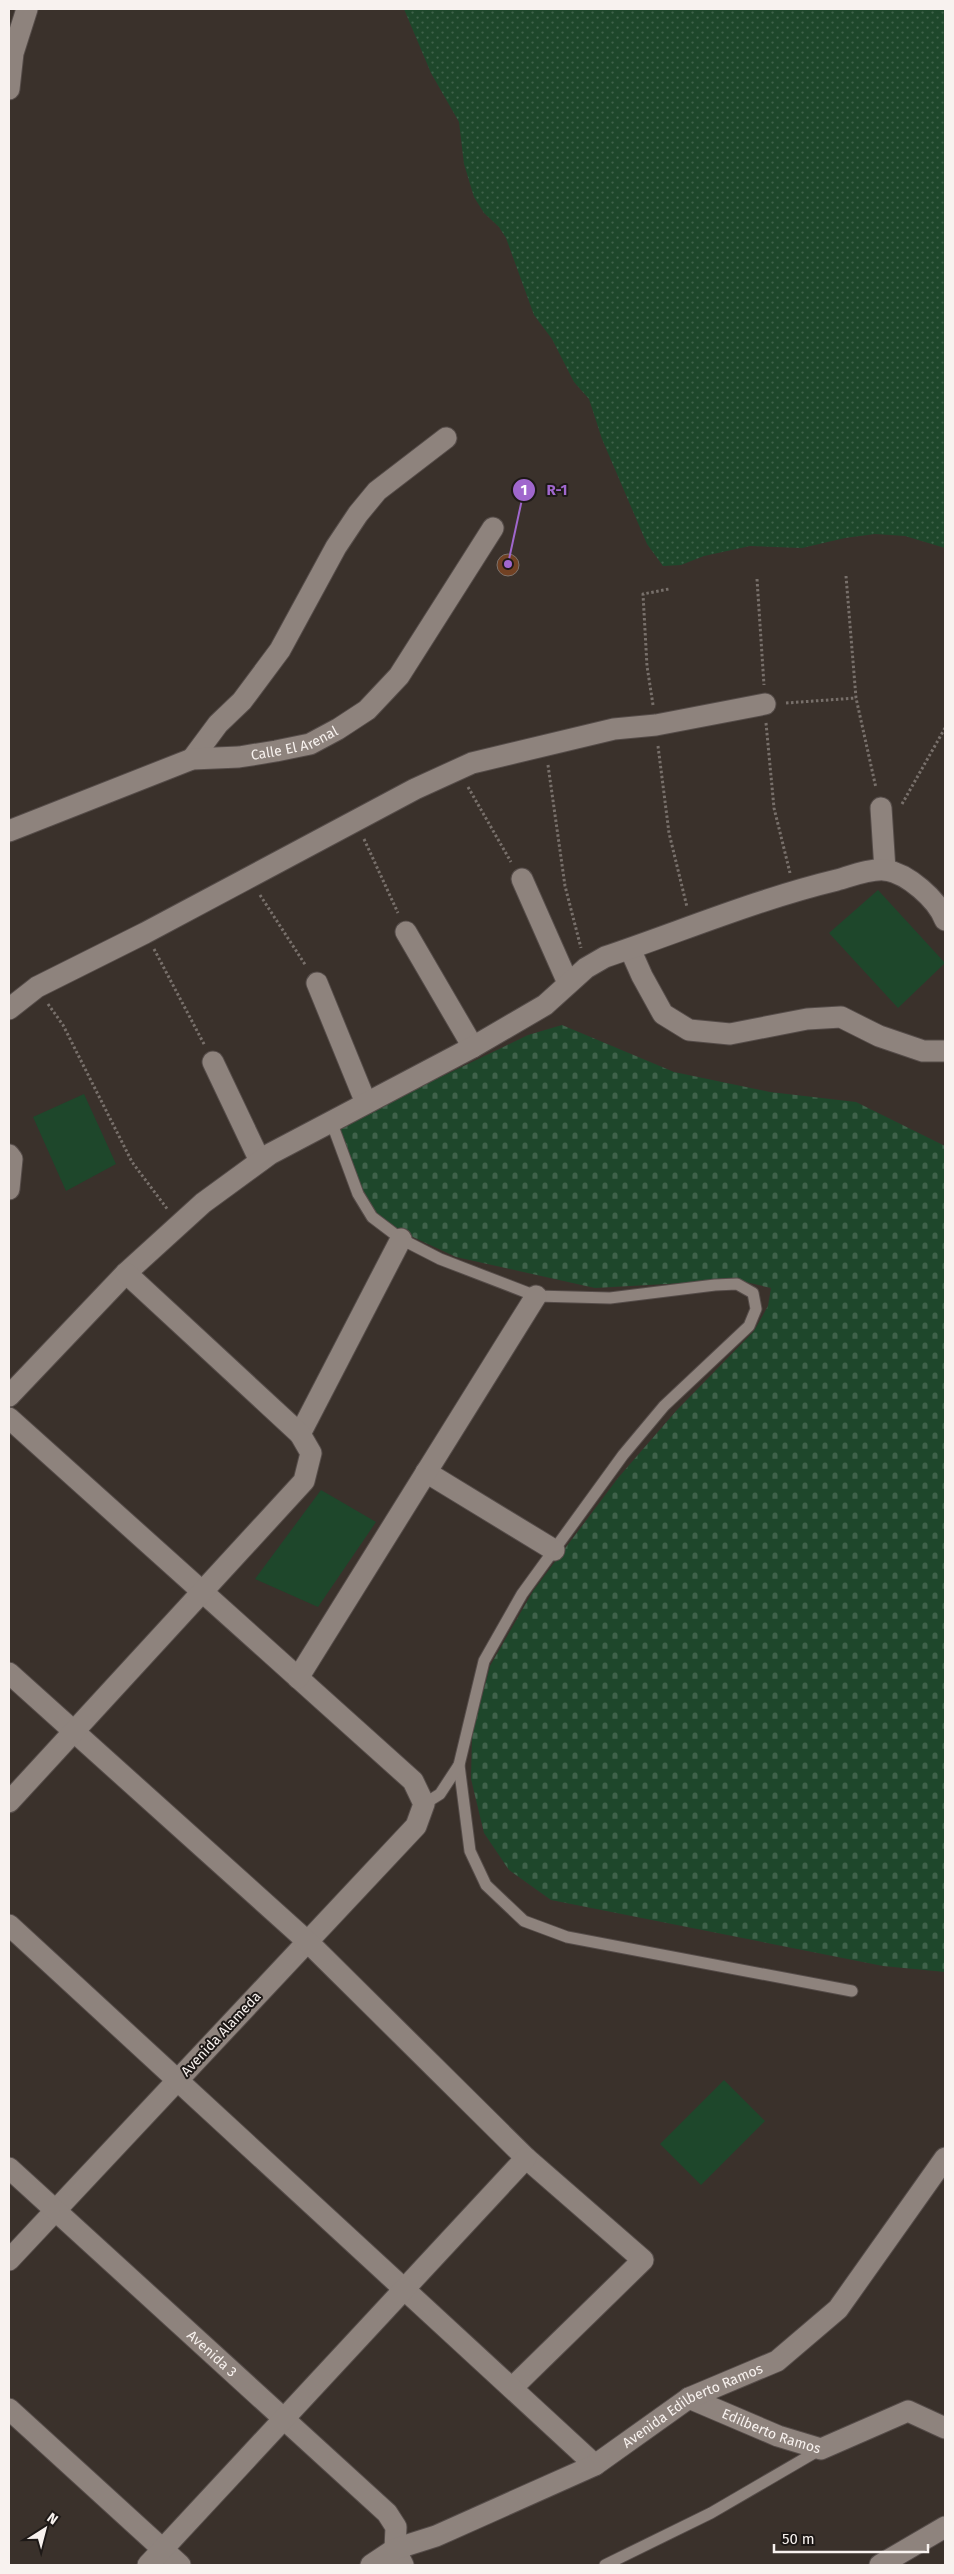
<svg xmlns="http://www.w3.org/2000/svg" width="954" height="2574" viewBox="0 0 954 2574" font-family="'Fira Sans',sans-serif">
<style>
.grass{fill:url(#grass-dots)}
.cemetery{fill:url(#cemetery-stones)}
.pitch{fill:#1e472b}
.building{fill:#714123;stroke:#7c726c}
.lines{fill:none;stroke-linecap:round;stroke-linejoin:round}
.service-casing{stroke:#554c49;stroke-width:13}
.minor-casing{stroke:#554c49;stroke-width:23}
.path{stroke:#78706b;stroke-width:3;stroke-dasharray:2.5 2.5;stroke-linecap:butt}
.service{stroke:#8e837d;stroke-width:11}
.minor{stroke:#8e837d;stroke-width:21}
.labels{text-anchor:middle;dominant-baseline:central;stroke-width:4;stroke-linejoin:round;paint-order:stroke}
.street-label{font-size:14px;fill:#f8f2ef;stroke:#1e1917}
.leader{fill:none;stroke:#a067cd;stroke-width:2}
.callout-dot{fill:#a067cd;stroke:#1e1917;stroke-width:2}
.mark-label{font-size:15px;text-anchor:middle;font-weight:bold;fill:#fff}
.callout-label{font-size:15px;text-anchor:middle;font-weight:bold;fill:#a067cd;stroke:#1e1917;stroke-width:4;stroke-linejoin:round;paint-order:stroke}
</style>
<defs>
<pattern id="grass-dots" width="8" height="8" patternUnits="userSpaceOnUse" patternTransform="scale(1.25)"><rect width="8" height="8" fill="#1e472b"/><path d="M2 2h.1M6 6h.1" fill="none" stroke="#3f624a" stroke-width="1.8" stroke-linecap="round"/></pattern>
<pattern id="cemetery-stones" width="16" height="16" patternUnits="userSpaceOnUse" patternTransform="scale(1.25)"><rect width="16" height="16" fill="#1e472b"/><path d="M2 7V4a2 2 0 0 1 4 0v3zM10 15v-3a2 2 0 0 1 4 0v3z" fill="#3f624a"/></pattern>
</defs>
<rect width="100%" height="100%" fill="#3a312b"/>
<path class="grass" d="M404,9h541v539l-40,-12 -30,-2 -30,4 -43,10 -52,-2 -46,10 -23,9 -18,1 -16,-22 -45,-105 -13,-40 -15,-17 -22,-43 -18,-24 -28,-77 -7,-11 -15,-14 -10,-16 -10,-33 -5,-42 -28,-49z"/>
<path class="cemetery" d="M562,1025l112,47 96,20 86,10 89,44v826l-62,-6 -332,-66 -42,-30 -25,-37 -13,-54 1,-44 18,-69 43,-75 85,-113 58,-67 78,-80 14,-25 3,-18 -34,-8 -142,8 -139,-31 -54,-25 -25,-19 -15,-23 -23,-64 189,-91z"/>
<g class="pitch">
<path d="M878,890l67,73 -47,45 -69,-75z"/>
<path d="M84,1094l32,70 -50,27 -33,-74z"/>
<path d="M321,1490l55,32 -58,85 -63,-28z"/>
<path d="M724,2080l41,41 -64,64 -41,-41z"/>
</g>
<circle class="building" cx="508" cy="565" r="11"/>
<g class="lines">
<defs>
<g id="service">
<path d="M331,1121l27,73 14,23 29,22 39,20 96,37 74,2 105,-13 22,-1 16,9 3,16 -7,17 -85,80 -41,49 -101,139 -38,67 -25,104 11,86 16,34 38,36 43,16 285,54"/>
<path d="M424,1804l16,-10 19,-29"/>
<path d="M605,2565l106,-52 110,-64"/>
</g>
<g id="minor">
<path d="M9,89l4,-36 14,-44"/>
<path d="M192,759l26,-35 24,-23 38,-51 56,-103 22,-33 19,-23 69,-53"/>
<path d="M881,808l4,62"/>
<path id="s1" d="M9,831l183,-72 47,-2 37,-6 34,-7 28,-15 29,-19 32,-34 94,-148"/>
<path d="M522,879l46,104"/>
<path d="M406,932l67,115"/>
<path d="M630,949l12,27 21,38 26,16 41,4 77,-15 34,-2 38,19 44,15h22"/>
<path d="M317,983l49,120"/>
<path d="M9,1009l28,-22 108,-54 270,-144 57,-26 142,-34 42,-4 109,-21"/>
<path d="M213,1062l47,99"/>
<path d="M9,1155l3,4 -3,30"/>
<path d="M9,1396l117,-123 77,-70 67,-49 203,-107 72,-42 41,-37 19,-11c77,-26 153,-58 232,-77 14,-4 34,-12 49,-10 22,4 51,29 59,50"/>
<path d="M9,1418l404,363 11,23 -8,22 -407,434"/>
<path d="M300,1434l101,-195"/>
<path d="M426,1472l128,78"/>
<path d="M9,1673l299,269 218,216 117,102 -131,128"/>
<path d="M298,1678l238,-382"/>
<path d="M9,1802l295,-321 7,-28 -11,-19 -174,-161"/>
<path d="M9,1925l586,540"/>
<path id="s2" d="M9,2168l378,345 9,14 -1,22 8,16"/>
<path id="s3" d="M689,2398l89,38 43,13 87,-38 37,17"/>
<path d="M9,2409l171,156"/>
<path d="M148,2565l378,-407"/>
<path id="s4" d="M371,2565l24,-16 41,-13 159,-71 94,-67 88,-37 61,-52 107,-151"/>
<path d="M880,2565l65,-38"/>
</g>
</defs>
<use href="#service" class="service-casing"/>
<use href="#minor" class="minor-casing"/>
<g class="path">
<path d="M846,576l10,122 20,90"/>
<path d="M757,579l7,106"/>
<path d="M786,703l70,-5"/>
<path d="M653,705l-6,-39 -4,-72 26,-5"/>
<path d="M766,723l8,85 16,65"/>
<path d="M658,746l11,87 18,74"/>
<path d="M548,765l17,121 16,62"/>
<path d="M468,787l43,75"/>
<path d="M902,804l43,-76"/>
<path d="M364,839l34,74"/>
<path d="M260,895l46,71"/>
<path d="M154,949l51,97"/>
<path d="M48,1004l15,21 69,137 36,48"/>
</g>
<use href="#service" class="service"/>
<use href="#minor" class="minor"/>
</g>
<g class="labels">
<g class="street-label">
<text stroke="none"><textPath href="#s1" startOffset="301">Calle El Arenal</textPath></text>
<text transform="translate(221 2034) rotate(-47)">Avenida Alameda</text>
<text stroke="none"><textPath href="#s2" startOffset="275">Avenida 3</textPath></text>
<text stroke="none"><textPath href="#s4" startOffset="361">Avenida Edilberto Ramos</textPath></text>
<text stroke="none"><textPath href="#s3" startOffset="89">Edilberto Ramos</textPath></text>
</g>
</g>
<path class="leader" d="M508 564L524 490"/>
<g class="callout-dot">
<circle cx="508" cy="564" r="5"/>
<circle cx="524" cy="490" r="12"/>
</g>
<g class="mark-label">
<text x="524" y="495">1</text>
</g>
<g class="callout-label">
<text x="557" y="495">R-1</text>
</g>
<rect width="954" height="2574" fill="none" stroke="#f8f2ef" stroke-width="20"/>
<g transform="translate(45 2529) rotate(36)" stroke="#1e1917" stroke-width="4" paint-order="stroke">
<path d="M0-4L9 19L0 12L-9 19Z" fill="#f8f2ef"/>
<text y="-8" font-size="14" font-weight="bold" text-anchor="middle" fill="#f8f2ef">N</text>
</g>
<path d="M774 2544v8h154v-8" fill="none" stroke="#f8f2ef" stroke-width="2.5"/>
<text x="782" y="2544" font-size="15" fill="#f8f2ef" stroke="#1e1917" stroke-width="4" paint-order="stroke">50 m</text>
</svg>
